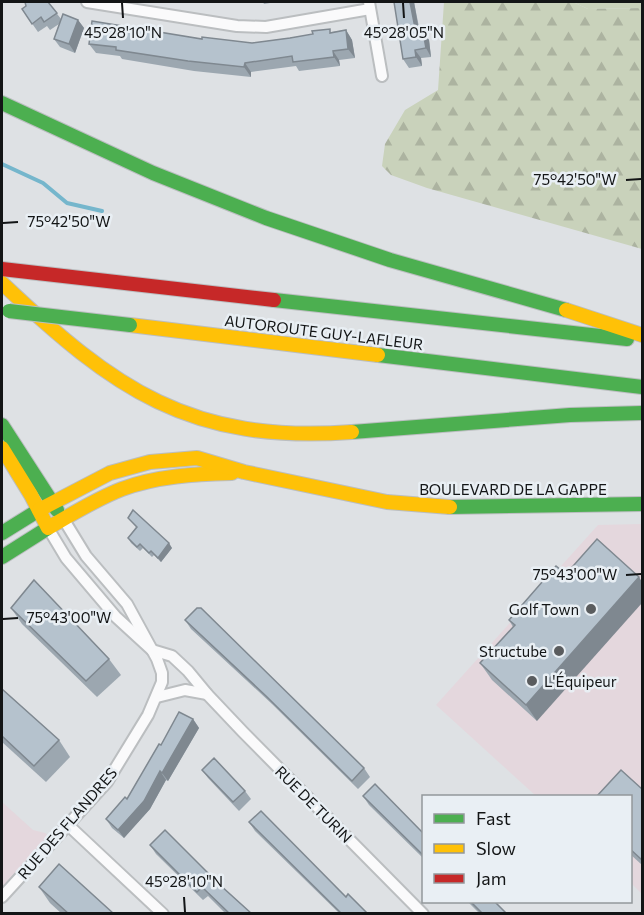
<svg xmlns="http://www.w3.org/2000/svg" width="644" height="915" viewBox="0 0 644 915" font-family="Commissioner,sans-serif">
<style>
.commercial{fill:#e4d7dd}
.green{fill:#c9d2bb}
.forest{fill:url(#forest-firs)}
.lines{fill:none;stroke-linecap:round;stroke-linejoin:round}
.stream{stroke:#75b6cc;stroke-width:4}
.street-casing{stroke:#bbbec0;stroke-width:14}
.fast-casing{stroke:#bbbec0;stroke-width:16}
.slow-casing{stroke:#bbbec0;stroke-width:16}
.jam-casing{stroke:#bbbec0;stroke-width:16}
.street{stroke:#fafafb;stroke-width:10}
.fast{stroke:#4caf50;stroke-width:14}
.slow{stroke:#ffc107;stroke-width:14}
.jam{stroke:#c62828;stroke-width:14}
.fast-bridge-casing{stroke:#bbbec0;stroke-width:16;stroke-linecap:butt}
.fast-bridge{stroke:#4caf50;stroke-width:14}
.wall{fill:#9ca7b0}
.shaded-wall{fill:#7f8890}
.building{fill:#b5c2cd;stroke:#7f8890;stroke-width:1.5}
.ticks{fill:none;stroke:#131516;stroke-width:2}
.poi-dot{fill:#5a5c5e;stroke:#e9eff4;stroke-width:2}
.labels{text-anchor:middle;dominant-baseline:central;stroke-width:5;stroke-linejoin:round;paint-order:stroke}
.street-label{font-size:15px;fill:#131516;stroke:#e9eff4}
.poi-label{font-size:15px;fill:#131516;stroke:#e9eff4;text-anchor:end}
.ticks-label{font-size:15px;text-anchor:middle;fill:#131516;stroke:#e9eff4;stroke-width:5;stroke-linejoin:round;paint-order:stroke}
</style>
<defs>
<pattern id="forest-firs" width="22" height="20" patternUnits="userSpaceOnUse" patternTransform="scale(1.5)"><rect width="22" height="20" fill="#c9d2bb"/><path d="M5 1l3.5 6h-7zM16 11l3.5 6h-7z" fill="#acb3a0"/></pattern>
</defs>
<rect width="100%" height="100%" fill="#dee1e4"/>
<g class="commercial">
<path d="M642,524v370l-11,-11 -1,-87h-94l-100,-91 162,-180z"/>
<path d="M2,802l31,28 12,3 9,7 -52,57z"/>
</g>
<path class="green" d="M573,2h69v6l-54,1z"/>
<path class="forest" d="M444,2h129l15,7 54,-1v241l-215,-61 -36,-13 -9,-9 3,-22 20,-34 33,-20z"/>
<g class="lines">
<path class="stream" d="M2,164l41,19 24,20 35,8"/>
<defs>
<g id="street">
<path d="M87,2l150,24 29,1 104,-18"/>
<path d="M369,2l13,74"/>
<path d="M48,528l18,30 50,59 36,33 20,6 16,15 19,23 36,38 180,182"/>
<path d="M157,697l28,-7 22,4"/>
<path d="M68,825l95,89"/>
<path d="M2,897l105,-115 41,-67 14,-33v-9l-5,-14 -30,-55 -41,-48 -22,-36"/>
</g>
<g id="fast">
<path d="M2,103l151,70 113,45 124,42 176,50"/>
<path d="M274,300l353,39"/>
<path d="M378,355l264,32"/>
<path d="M2,425l55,85"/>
<path d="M352,432l218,-17 72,-2"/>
<path d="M450,507l192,-3"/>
<path d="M2,533l37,-23"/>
<path d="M2,557l46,-29"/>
</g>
<g id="slow">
<path d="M2,283c112,106 188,161 350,149"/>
<path d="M566,310l76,25"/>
<path d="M130,325l248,30"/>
<path d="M2,448l29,47 17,33c24,-14 48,-29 74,-39 35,-13 73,-15 110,-16"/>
<path d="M39,510l71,-37 40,-11 47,-4 47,14 143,30 63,5"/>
</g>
<path id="jam" d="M2,269l272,31"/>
</defs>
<use href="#street" class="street-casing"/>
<use href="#fast" class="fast-casing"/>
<use href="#slow" class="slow-casing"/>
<use href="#jam" class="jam-casing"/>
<use href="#street" class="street"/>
<use href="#fast" class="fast"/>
<use href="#slow" class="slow"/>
<use href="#jam" class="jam"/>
<defs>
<path id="fast-bridge" d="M9,311l121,14"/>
</defs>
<use href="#fast-bridge" class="fast-bridge-casing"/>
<use href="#fast-bridge" class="fast-bridge"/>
</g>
<g class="wall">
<path d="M48,2l13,17 17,1 6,8 -9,25 -15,-6 -6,-8 5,-15 -9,6 -3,-4 -9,6 -16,-23z"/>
<path d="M263,2h13l-12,2z"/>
<path d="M394,2h20l6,30h3l6,8 2,17 -10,1 1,8 -13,2 -6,-9z"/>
<path d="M346,30l6,10 3,18 -16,2 1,6 -41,5 -3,-5 -45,6v5l-57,-6 -72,-12 -2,-3 -24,-3 -7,-9 113,-5 50,4z"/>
<path d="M128,518l44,30 -11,14 -7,-7 -2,2 -9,-9 -3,3 -9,-8 -3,-5 8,-11z"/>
<path d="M556,566l-19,155 -45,-41 -12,-17 33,-36 -4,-7z"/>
<path d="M11,608l98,51 12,16 -24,22 -75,-73z"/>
<path d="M185,620l179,148 6,9 -12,12 -86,-85 -81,-75z"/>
<path d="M2,689l57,51 11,17 -24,25 -44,-40z"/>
<path d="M193,719l6,9 -31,53 -2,-1 -16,29 -26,29 -12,-10 -6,-9 21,-20 34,-54z"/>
<path d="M202,770l43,21 6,8 -12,12 -31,-33z"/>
<path d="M642,789v76l-12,-11v-58z"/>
<path d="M363,796l60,37v25l-54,-53z"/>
<path d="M249,822l97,75 22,17h-28l-85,-83z"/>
<path d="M150,845l70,40 32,29h-26l-18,-18 -5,4 -47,-46z"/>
<path d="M39,887l75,27h-52l-12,-11z"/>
<path d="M468,902h27l12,12h-27z"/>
</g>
<g class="shaded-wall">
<path d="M410,2h4l7,40 -5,-9z"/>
<path d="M78,20l6,8 -9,25 -6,-9z"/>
<path d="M346,30l6,10 3,18 -7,-9z"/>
<path d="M423,32l6,8 2,17 -5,-9z"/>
<path d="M415,50l6,8 1,8 -6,-9z"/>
<path d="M333,51l6,9 1,6 -6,-9z"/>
<path d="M245,63l6,9v5l-7,-10z"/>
<path d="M169,543l3,5 -11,14 -3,-4z"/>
<path d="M639,577l3,5v21l-105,118 -11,-16z"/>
<path d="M193,719l6,9 -31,53 -6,-8z"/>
<path d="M160,771l6,9 -16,29 -26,29 -6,-8z"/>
</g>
<g class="building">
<path d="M25,2h23l9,11 -13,9 -3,-5 -9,7 -10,-15 4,-3z"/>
<path d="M394,2h16l6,31 7,-1 3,16 -11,2 1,7 -13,2z"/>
<path d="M63,14l15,6 -9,24 -15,-5z"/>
<path d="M92,21l110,18v-2l50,6 38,-5 23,-4 -1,-3 18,-2v4l16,-3 2,19 -15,2 1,6 -41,5 -1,-6 -47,7 -1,4 -56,-6 -72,-11v-3l-27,-3z"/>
<path d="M133,510l36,33 -11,15 -7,-7 -2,2 -9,-9 -3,3 -9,-9 9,-11 -9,-9z"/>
<path d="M597,539l42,38 -113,128 -46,-42 35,-38 -6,-5 47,-54 10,8z"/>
<path d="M34,580l75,79 -23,22 -75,-73z"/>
<path d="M197,608h4l163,160 -12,13 -86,-85 -81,-76z"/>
<path d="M2,689l57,51 -25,26 -32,-30z"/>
<path d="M179,712l14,7 -31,54 -2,-2 -16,30 -26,29 -12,-11 19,-22 2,2 32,-55 2,1z"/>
<path d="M214,758l31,33 -12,11 -31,-32z"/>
<path d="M621,770l21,19v71l-12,-11v-53h-33z"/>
<path d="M375,784l48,49v22l-60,-59z"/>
<path d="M261,811l85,86 2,-3 20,20h-26l-93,-92z"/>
<path d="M165,830l55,55 32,29h-22l-28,-27 -5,5 -47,-47z"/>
<path d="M59,864l55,50h-45l-30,-27z"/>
<path d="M471,902h24l12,12h-24z"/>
</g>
<path class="ticks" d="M122,3l1,15M403,3l1,15M626,180l15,-1M3,223l15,-1M626,575l15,-1M3,619l15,-1M184,897l1,15"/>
<g class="poi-dot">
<circle cx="591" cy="609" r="6"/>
<circle cx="559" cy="651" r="6"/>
<circle cx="532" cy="681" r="6"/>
</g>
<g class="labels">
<g class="street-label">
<text transform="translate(324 332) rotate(7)">AUTOROUTE GUY-LAFLEUR</text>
<text x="513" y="489">BOULEVARD DE LA GAPPE</text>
<text transform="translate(314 804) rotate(45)">RUE DE TURIN</text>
<text transform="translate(67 823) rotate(-49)">RUE DES FLANDRES</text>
</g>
<g class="poi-label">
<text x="579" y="609">Golf Town</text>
<text x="547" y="651">Structube</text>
<text x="544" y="681" text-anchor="start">L'Équipeur</text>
</g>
</g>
<g class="ticks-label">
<text x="123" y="38">45°28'10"N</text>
<text x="404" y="38">45°28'05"N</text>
<text x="575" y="185">75°42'50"W</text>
<text x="69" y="227">75°42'50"W</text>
<text x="575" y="580">75°43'00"W</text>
<text x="69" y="623">75°43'00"W</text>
<text x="184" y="887">45°28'10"N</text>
</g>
<rect width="644" height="915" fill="none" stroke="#131516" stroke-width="6"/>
<rect x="422" y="795" width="210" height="108" fill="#e9eff4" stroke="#93989b" stroke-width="1.5"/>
<rect x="434" y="814" width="30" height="9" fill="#4caf50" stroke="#93989b" stroke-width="1.5"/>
<text x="476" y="825" font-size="18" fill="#131516">Fast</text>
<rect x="434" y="844" width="30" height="9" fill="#ffc107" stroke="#93989b" stroke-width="1.5"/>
<text x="476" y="855" font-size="18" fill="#131516">Slow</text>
<rect x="434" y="874" width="30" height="9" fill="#c62828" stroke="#93989b" stroke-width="1.5"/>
<text x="476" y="885" font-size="18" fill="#131516">Jam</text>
</svg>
